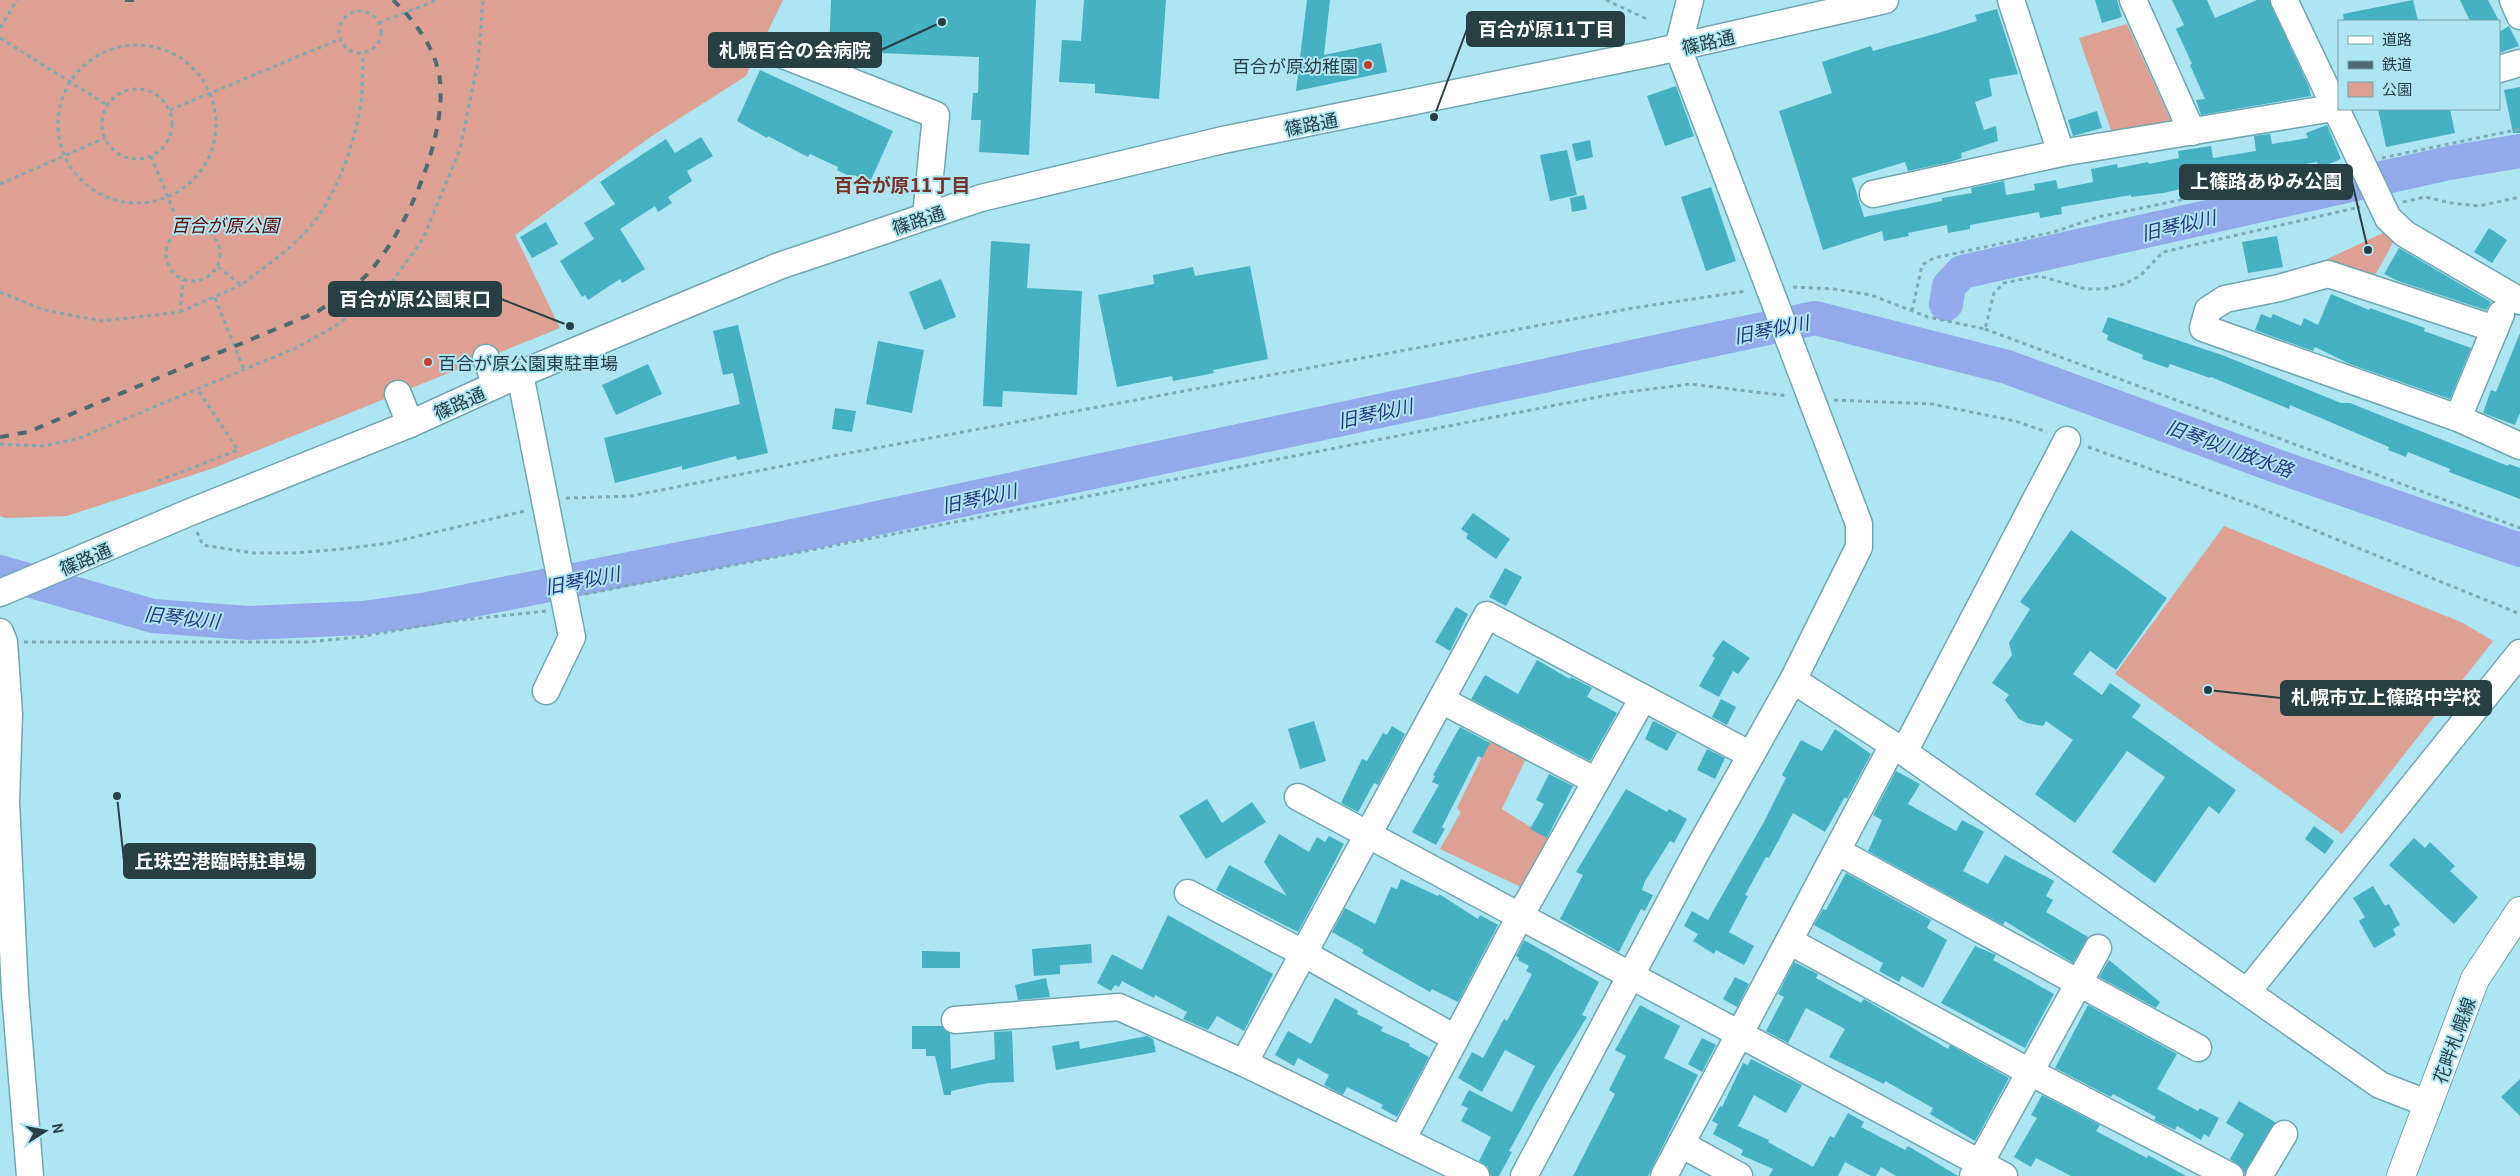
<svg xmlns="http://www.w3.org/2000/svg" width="2520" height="1176" viewBox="0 0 2520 1176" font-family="Georgia,'Noto Sans JP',serif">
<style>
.green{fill:#dca095}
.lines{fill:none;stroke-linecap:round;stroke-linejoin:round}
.river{stroke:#93a9eb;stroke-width:34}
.building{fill:#46b1c3}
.minor-casing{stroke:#70a7b1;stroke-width:29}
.major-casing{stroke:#70a7b1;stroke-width:30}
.path{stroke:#7eabb3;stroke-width:3;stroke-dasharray:4 4;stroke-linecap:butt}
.minor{stroke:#fff;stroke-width:26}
.major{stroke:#fff;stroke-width:28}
.rail{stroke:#4b6b71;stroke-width:4;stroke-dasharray:9 9;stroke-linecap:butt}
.poi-dot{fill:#c93d2c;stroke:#ade5f0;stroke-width:2}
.labels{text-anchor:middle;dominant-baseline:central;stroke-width:4;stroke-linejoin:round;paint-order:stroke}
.street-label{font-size:18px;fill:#283f43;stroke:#ade5f0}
.poi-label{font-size:18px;fill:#283f43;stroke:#ade5f0;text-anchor:end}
.park-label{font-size:18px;font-style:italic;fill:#620000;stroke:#ade5f0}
.neighbourhood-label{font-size:19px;font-weight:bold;fill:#783228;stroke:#ade5f0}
.water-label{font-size:19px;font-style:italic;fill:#273682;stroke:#ade5f0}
.leader{fill:none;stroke:#283f43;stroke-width:2}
.callout-dot{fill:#283f43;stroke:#ade5f0;stroke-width:2}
.callout{fill:#283f43;stroke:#283f43;stroke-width:2}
.callout-label{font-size:19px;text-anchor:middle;font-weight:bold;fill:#fff}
</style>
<rect width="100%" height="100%" fill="#ade5f0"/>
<g class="green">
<path d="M0,0h783l-37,76 -94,60 -137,99 45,93 -346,140 -147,48 -62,2 -5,-2z"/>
<path d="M2127,24l44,97 -3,6 -55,9 -34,-98z"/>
<path d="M2383,233l12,6 -22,40 -48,-19z"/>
<path d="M2224,526l239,97 30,18 -151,193 -227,-160z"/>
<path d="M1493,734l36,18 -27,57 46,29 -25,50 -83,-39 21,-37 -4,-4z"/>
</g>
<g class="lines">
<g class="river">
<path d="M1946,304l3,-18 13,-14 487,-109 71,-12"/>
<path d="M0,572l153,44 95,7 115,-5 65,-9 351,-70 1036,-221 192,49 275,101 238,82"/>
</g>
</g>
<g class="building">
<path d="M831,0h205l-7,155 -50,-3 2,-32h-10l2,-27h5l1,-36 -150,-6z"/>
<path d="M1084,0h82l-7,99 -64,-6v-9l-36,-2 3,-42 19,1z"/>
<path d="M1307,0h23l-6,55 57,-12 6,29 -91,19z"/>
<path d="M2095,0h22l5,17 -20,6z"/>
<path d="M2172,0h35l8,18 42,-18h12l40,87 2,9 -110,19 -5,-15 9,-1 -15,-34 2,-1 -16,-35 8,-4z"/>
<path d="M2413,0l5,21h-74l-1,-7z"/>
<path d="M2460,0h28l11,21h-29z"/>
<path d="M1997,9l21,65 -29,5 3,17 -17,6 9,28 12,-4 2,15 -37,12 1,5 -12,4 -42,9 -3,-9 -53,16 12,39 78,-16v-3l30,-5 -1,-5 33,-7 2,14 29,-5 -1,-6 22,-4 2,9 35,-7 -2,-13 26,-5 1,4 30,-6 1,2 30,-6 -1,-7 33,-5 2,12 43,-7 -2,-15 16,-2 2,10 36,-6 -2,-5 21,-8 14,34 -22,9 -2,-6 -133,24 1,2 -22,5 -32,4v-2l-70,12 1,7 -22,4 -1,-6 -69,13v4l-22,4 -1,-8 -39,8 1,3 -25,5 -2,-10 -59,19 -44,-139 53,-18 -10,-31 49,-16 2,5 65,-18 39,-12 -2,-6z"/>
<path d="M2509,26l10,20 -20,7v-21z"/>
<path d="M760,70l133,61 -23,51 -16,-7 -1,3 -16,-8 1,-3 -28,-13 -2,3 -40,-21 -1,2 -30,-17z"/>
<path d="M1676,86l18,50 -29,10 -18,-50z"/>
<path d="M2520,87v46h-7l-9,-43z"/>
<path d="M2378,109h72l5,24 -69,14z"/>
<path d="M2097,111l5,17 -29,8 -5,-16z"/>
<path d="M701,137l12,19 -26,15 5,10 -24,16 4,6 -14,9 -3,-6 -35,23 25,40 -23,14 -2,-4 -32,21 -3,-5 -3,2 -22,-36 34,-22 -10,-16 31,-19 -15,-22 66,-43 9,14z"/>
<path d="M1590,140l3,17 -17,4 -4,-17z"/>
<path d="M1567,150l10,45 -27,6 -10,-46z"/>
<path d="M1711,187l25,74 -30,10 -25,-74z"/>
<path d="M1584,195l3,14 -15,3 -2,-14z"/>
<path d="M546,222l12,22 -26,14 -12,-21z"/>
<path d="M2489,228l18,12 -15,23 -18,-11z"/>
<path d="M2277,236l6,31 -35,6 -6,-31z"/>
<path d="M991,241l39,3 -3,44 55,3 -5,104 -74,-4 -1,16 -19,-1z"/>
<path d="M2399,248l92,54 -5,8 -88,-29 -14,-7z"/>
<path d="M1250,266l18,93 -55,11 1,3 -41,8 -1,-5 -55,11 -19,-92 56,-11 -1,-9 40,-8 2,9z"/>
<path d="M941,279l15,38 -32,13 -15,-38z"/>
<path d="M2331,294l38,16 1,-2 55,20 -1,3 47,17 -21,51 -100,-35 -35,-17 -2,4 -58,-21 6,-16 10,4 2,-4 28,12 3,-8 14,7z"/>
<path d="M2108,317l114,38 119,48h9l158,63 1,-2 11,4v31l-71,-27 1,-3 -42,-17 -2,5 -18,-7 1,-3 -99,-42 -1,4 -78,-32 -1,1 -40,-14 -2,4 -26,-9 1,-4 -36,-15 1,-5 -6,-3z"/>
<path d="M738,325l30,128 -31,7 -1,-4 -54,14v-4l-67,17 -11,-45 136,-34 -7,-31 -10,2 -10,-44z"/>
<path d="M2520,333v80l-5,12 -32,-12 8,-23 5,2z"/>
<path d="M878,341l46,9 -12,63 -46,-9z"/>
<path d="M648,364l14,30 -46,21 -14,-30z"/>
<path d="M835,408l21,3 -4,21 -20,-3z"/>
<path d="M1473,513l37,26 -14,20 -30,-21 2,-4 -7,-5z"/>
<path d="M2071,530l96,68 -51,72 -26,-19 -17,23 29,21 8,-12 31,22 -9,12 104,73 -17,24 -10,-8 -54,77 -43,-31 53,-75 -38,-26 -52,72 -40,-29 38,-54 -27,-19 -3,5 -16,-3 -8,-4 -14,-19 4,-5 -17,-12 20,-28 -3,-12 21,-34 -10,-7z"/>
<path d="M1505,568l17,9 -16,29 -17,-9z"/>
<path d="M1456,607l12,7 -18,37 -15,-9z"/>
<path d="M1723,640l27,18 -12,16 -5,-3 -14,26 -20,-11 16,-28 -3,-2z"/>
<path d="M1537,660l33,19 1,-2 21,11 -5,9 30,16 -27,48 -119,-62 14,-24 33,19z"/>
<path d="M1721,699l15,8 -9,18 -15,-8z"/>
<path d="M1314,721l12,40 -26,8 -12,-40z"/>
<path d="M1653,721l24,12 -10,18 -22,-12z"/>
<path d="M1392,726l13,8 -27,51 -4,-2 -16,29 -17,-9 21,-44 5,2 16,-28 4,2z"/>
<path d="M1460,727l30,16 -8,15 -4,-2 -36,71 3,2 -9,16 -24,-13 27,-47 -7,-3 3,-6 -2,-1z"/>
<path d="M1835,729l36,25 -24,45 -2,-2 -20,35 -32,-19 -24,45 -3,-1 -21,38 3,1 -19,36 25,14 -10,19 -28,-15 -2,4 -21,-13 5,-7 -14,-8 8,-15 16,9 57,-100 21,-42 -4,-3 19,-35 21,11z"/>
<path d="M1707,749l18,9 -10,21 -18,-9z"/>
<path d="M1896,771l24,13 -12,20 48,27 6,-11 22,12 -21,39 25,13 17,-29 49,26 -8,15 7,4 -7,12 42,25 -15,26 -68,-42 -2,4 -135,-74 14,-31 -9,-5z"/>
<path d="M1549,774l24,12 -26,52 -17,-9 14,-25 -8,-4z"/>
<path d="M1626,789l41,23 2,-3 18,10 -13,24 -4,-2 -25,40 -3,9 11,5 -8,16 -4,-2 -22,43 -59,-33 23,-44 -7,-3z"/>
<path d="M1207,799l15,24 30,-21 14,20 -60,37 -27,-43z"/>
<path d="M2314,826l20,15 -9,13 -20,-15z"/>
<path d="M1279,834l30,18 8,-15 8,5 4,-6 15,8 -46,88 -82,-42 13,-25 58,31 -23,-34z"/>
<path d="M2414,838l11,10 5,-6 25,24 -5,5 28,26 -24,27 -65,-59z"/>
<path d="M1846,873l85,47 -4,8 20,12 -24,48 -21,-12 -3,6 -20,-11 4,-8 -69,-38 9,-16 3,1z"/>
<path d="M1401,879l37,17 1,-2 39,25 2,-4 18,10 -40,77 -26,-13 -2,3 -60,-34 -8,-5 2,-3 -32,-18 13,-24 30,16 16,-37 6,2z"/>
<path d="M2373,886l12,20 4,-2 11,21 -7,4 3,6 -22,13 -15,-27 6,-4 -12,-19z"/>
<path d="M1168,915l105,59 -29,57 -27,-15 -9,14 -25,-11 4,-7 -32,-17 -1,3 -32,-17 -3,6 -4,-2 -4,6 -14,-8 15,-29 30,16z"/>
<path d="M1524,940l75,42 -17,33 5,2 -39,63 -39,71 3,1 -13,24h-8l-3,-9 -9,-6 12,-24 -30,-16 7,-13 -7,-3 8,-15 43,22 23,-46 -30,-16 -23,42 -24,-14 14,-26 11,6 21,-39 3,2 21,-39 4,-8 -6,-3 3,-5 -11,-6 1,-2 -3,-2z"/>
<path d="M1091,944l1,19 -32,2v9l-26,2 -2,-27z"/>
<path d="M1975,946l21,9 -3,5 61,34 -29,54 -84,-45z"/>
<path d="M922,951l38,1v16h-38z"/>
<path d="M2109,960l51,42 -4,6 -57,-31z"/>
<path d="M1794,962l24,12 -2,4 45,25 3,-4 84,50 2,-4 59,33 -34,63 -45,-27 3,-6 -48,-27 -1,3 -55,-27 16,-28 -39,-21 -18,35 -22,-12 18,-34 -6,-3z"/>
<path d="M1735,977l14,7 -12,23 -14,-8z"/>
<path d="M1046,978l4,19 -32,3 -3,-15z"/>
<path d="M1335,998l23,13 -1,3 26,13 -2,4 29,13 -1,2 20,11 -32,60 -16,-9 2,-3 -36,-18 -4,8 -19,-10 5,-10 -31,-17 -4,8 -19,-11 13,-24 23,13z"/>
<path d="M1640,1005l40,21 -16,32 34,17 -50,101h-75l42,-82 -6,-4 17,-34 -11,-6z"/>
<path d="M2088,1005l89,49 -20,35 41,22 2,-3 19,10 -10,19 -5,-3 -3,6 -24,-14 -2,4 -21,-10 2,-3 -43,-23 -2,3 -56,-29z"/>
<path d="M912,1026h30l8,8 1,35 44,-10 -1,-27 18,-1 2,51 -26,1 -37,8v4h-7l-9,-39h-9v-7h-14z"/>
<path d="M1147,1036l6,3 3,13 -100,18 -4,-24 27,-5 1,8z"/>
<path d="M1702,1038l14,7 -14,27 -14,-8z"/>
<path d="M1751,1059l51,26 -16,28 -32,-18 -16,31 31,14 -1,2 45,25 17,-31 4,2 14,-25 16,9 -3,5 44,23 3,-4 50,30h-62l-15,-9 -5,9h-5l-26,-14 -7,14h-69l4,-7 -32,-14 2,-5 -30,-16 5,-10 -6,-3 8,-15 2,1 21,-44 5,2z"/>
<path d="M2520,1079v37l-19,-19z"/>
<path d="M2042,1095l58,30 -4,6 51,27 1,-3 38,21h-115l-35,-18 -5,9 -17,-10 23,-39 -6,-3z"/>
<path d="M2239,1101l36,21 -30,52 -3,-6 -12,-9 14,-25 -18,-11z"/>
</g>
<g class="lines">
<defs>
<g id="minor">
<path d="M2011,0l50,153"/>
<path d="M2133,0l59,132"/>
<path d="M2284,0l104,218 17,16 115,67"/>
<path d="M2513,0l7,16"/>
<path d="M783,55l153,60 -10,101"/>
<path d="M2499,69l21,-6"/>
<path d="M1873,194l188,-41 278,-46"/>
<path d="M2495,329l-167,-55 -49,14 -54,11 -17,11 -5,18 255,90 62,28"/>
<path d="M486,358l10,27"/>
<path d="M520,374l52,263 -26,54"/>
<path d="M398,394l12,30"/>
<path d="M2458,418l43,-104"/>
<path d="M0,593l188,-80 222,-89 110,-50 259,-108 202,-68 242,-58 429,-87 233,-53"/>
<path d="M0,632l4,10 5,72 -3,88 9,190 15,184"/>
<path d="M1793,680l111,72 476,333 49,19"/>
<path d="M1441,700l155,81"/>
<path d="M1904,752l163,-312"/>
<path d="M1298,797l706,379"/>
<path d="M1837,851l361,197"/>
<path d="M1188,893l115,60 152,85"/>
<path d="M1789,941l241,131 200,104"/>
<path d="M2247,992l273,-339"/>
<path d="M955,1020l164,-13 125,56 232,113"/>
<path d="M1244,1063l243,-448 264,140"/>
<path d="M1402,1140l118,-224 123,-218"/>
<path d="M1681,1144l58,32"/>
<path d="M1524,1176l172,-323 97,-173 66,-133v-23l-181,-476 12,-48"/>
<path d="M1664,1176l229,-431"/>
<path d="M1973,1176l125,-228"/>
<path d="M2259,1176l25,-42"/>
</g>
<path id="major" d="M2401,1176l74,-197 45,-68"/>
</defs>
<use href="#minor" class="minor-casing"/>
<use href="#major" class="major-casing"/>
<g class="path">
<path d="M1606,0l43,20"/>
<circle cx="360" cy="32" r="21"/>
<path d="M379,23l58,-23"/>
<path d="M0,28l17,-28"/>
<path d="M0,38l107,67"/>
<circle cx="137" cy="124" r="79"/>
<circle cx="137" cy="124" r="35"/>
<path d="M170,110l170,-71"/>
<path d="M151,156l30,73"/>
<path d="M2382,158l138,-29"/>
<path d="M0,184l105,-46"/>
<path d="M2403,202l22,-5 26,6 28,3 41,-9"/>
<circle cx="193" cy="254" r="27"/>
<path d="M218,267l23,18c25,-19 53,-38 72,-62 25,-31 42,-81 48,-120 2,-16 1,-33 2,-49"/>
<path d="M1793,287l41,2 37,6 57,22 57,12 9,-36 10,-10 35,-7 47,13h17l21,-5 16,-8 23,-24 197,-45"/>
<path d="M0,292l44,18 59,11 77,-9 3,-32"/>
<path d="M215,298l29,72"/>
<path d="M1912,311l10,-46 12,-7 120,-26 44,-15 242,-50"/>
<path d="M180,312l61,-27"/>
<path d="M1985,329l535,199"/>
<path d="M1834,400l98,4 83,17 32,11"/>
<path d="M0,444l42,2 35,-7 219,-91 38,-21 54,-40 35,-48 37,-90 18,-87 5,-62"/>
<path d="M2088,447l167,59 265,108"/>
<path d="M158,481l80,-31 -40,-60"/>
<path d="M566,498l65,-2 202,-40 800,-148 113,-17"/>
<path d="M197,532l6,13 50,8h42l46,-4 48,-6 136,-32"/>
<path d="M585,594l1028,-200 77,-10 98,12"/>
<path d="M24,642h283l52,-5 85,-15 102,-11"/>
</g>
<use href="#minor" class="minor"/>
<use href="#major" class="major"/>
<g class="rail">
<path d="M125,0h12"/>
<path d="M0,437l28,-5 289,-120c14,-10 29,-18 41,-29 45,-38 97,-159 79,-217 -7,-25 -26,-49 -44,-66"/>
</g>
</g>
<g class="poi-dot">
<circle cx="1368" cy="65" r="5"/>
<circle cx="428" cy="362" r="5"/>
</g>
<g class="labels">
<g class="street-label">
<text transform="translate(1708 41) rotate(-13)">篠路通</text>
<text transform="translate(1311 123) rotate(-11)">篠路通</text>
<text transform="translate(918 219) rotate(-18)">篠路通</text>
<text transform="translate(459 402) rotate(-24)">篠路通</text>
<text transform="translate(85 558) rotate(-23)">篠路通</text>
<text transform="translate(2453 1040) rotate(-70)">花畔札幌線</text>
</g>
<g class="poi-label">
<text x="1358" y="65">百合が原幼稚園</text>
<text x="438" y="362" text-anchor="start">百合が原公園東駐車場</text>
</g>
<g class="park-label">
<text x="225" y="224">百合が原公園</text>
</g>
<g class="neighbourhood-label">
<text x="902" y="183">百合が原11丁目</text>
</g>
<g class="water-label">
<text transform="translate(2178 224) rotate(-13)">旧琴似川</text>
<text transform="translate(1771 328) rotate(-11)">旧琴似川</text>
<text transform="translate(1375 412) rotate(-12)">旧琴似川</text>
<text transform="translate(2230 447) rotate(20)">旧琴似川放水路</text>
<text transform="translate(979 497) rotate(-12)">旧琴似川</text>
<text transform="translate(582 579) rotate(-11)">旧琴似川</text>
<text transform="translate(182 616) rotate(6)">旧琴似川</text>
</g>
</g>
<path class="leader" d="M1434 117L1467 29M942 22L881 50M2368 250L2352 182M570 326L501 299M2208 690L2281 698M117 796L124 861"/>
<g class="callout-dot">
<circle cx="1434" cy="117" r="5"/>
<circle cx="942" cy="22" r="5"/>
<circle cx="2368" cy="250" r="5"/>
<circle cx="570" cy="326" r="5"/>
<circle cx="2208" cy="690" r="5"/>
<circle cx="117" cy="796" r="5"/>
</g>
<g class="callout">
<rect x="1467" y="12" width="157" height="34" rx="5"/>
<rect x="709" y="33" width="172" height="34" rx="5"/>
<rect x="2180" y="165" width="172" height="34" rx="5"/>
<rect x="329" y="282" width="172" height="34" rx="5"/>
<rect x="2281" y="681" width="210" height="34" rx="5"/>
<rect x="124" y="844" width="191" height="34" rx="5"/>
</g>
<g class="callout-label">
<text x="1546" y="36">百合が原11丁目</text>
<text x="795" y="57">札幌百合の会病院</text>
<text x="2266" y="188">上篠路あゆみ公園</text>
<text x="415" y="306">百合が原公園東口</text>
<text x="2386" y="704">札幌市立上篠路中学校</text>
<text x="220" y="868">丘珠空港臨時駐車場</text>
</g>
<rect x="2338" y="20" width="162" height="90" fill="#ade5f0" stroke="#78a3ab"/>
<rect x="2348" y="36" width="25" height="8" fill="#ffffff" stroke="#78a3ab"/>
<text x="2382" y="45" font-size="15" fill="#283f43">道路</text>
<rect x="2348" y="61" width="25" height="8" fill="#4b6b71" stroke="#78a3ab"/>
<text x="2382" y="70" font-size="15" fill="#283f43">鉄道</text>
<rect x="2348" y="82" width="25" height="15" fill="#dca095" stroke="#78a3ab"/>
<text x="2382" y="95" font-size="15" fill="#283f43">公園</text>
<g transform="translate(45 1131) rotate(79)" stroke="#ade5f0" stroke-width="4" paint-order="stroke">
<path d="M0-4L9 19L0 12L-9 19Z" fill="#283f43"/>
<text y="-8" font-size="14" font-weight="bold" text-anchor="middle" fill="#283f43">N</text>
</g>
</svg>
